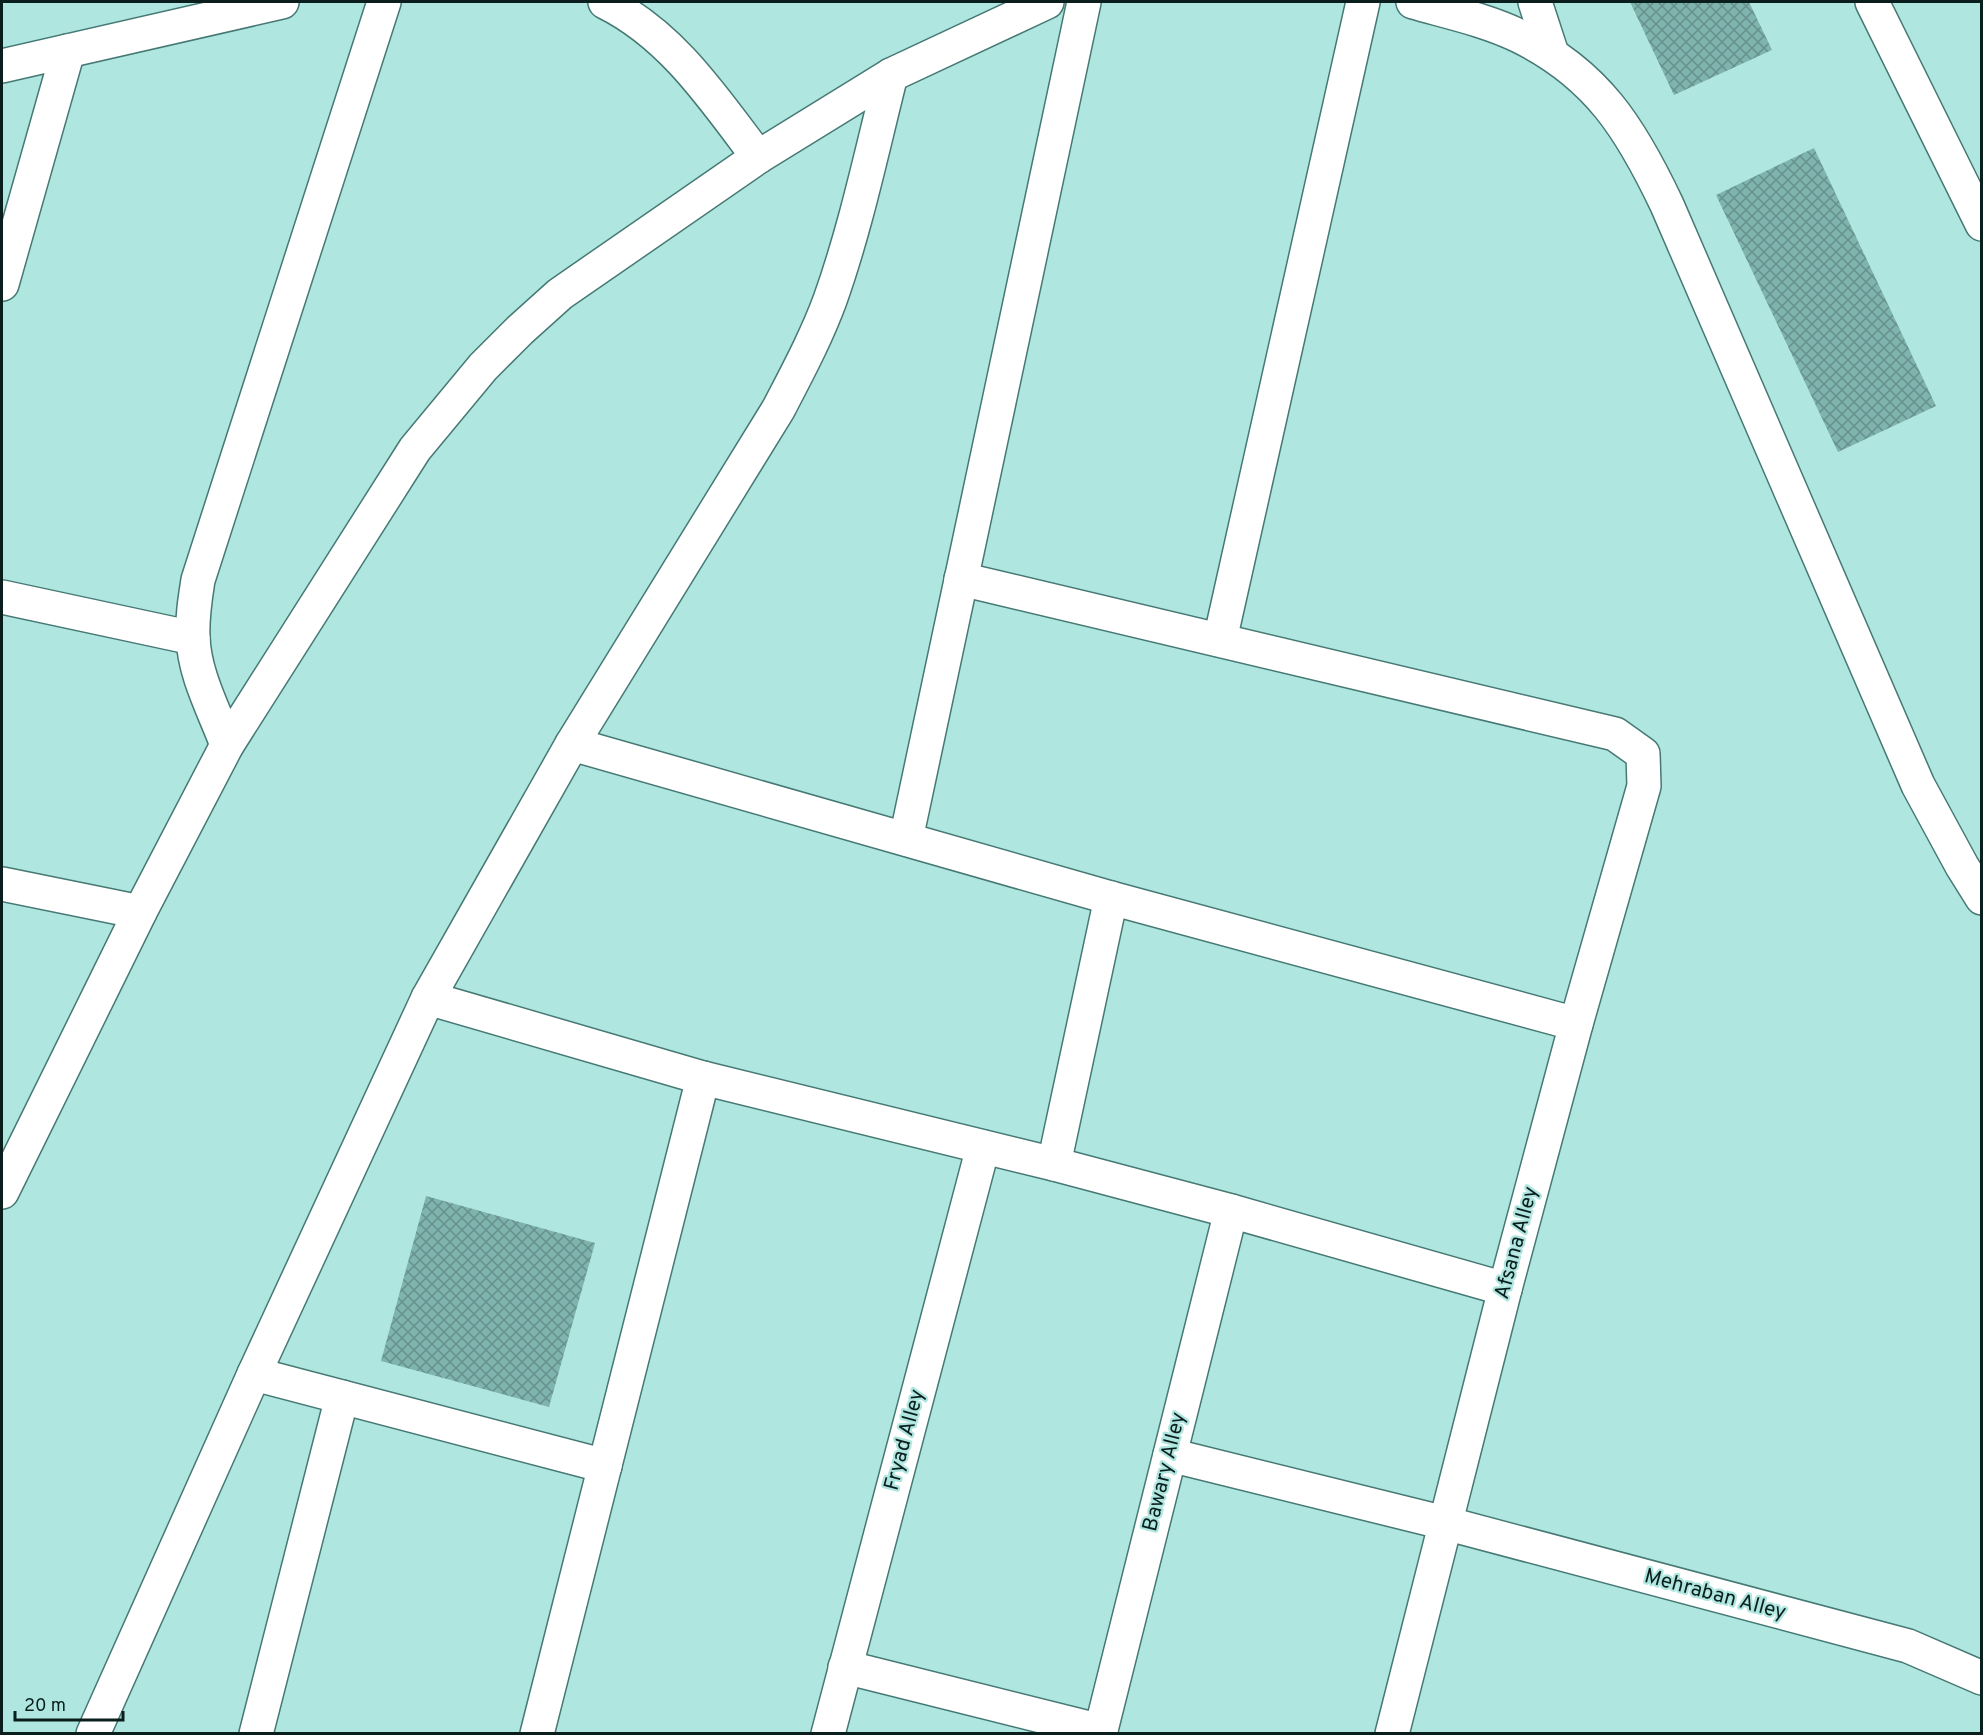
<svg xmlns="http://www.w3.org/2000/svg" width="1983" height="1735" viewBox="0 0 1983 1735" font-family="Overpass,sans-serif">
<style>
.building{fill:url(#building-cross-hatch)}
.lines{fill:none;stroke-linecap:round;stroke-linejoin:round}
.minor-casing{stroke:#467974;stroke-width:36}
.minor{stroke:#fff;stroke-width:33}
.labels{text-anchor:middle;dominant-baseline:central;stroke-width:4.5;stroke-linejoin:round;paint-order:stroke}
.street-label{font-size:21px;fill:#0a1f1d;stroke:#b0e6e0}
</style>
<defs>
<pattern id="building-cross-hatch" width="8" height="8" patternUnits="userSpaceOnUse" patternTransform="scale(1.5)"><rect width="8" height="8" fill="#7fb3ae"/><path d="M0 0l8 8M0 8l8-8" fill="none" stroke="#66918d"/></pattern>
</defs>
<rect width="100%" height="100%" fill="#b0e6e0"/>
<g class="building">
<path d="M1630,2h119l23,48 -98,45z"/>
<path d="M1814,148l122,258 -98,46 -122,-257z"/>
<path d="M426,1196l169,47 -46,164 -168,-46z"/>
</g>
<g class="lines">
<defs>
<g id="minor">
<path d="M605,2c67,33 109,97 153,155"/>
<path d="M1413,2c35,10 73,18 106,34 78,38 112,93 148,169l251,580 44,81 20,32"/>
<path d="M1535,2l17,52"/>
<path d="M1872,2l110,222"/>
<path d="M2,66l280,-64"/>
<path d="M2,284l66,-233"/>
<path d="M961,579l654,155 28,20 1,32 -68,238 -71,265 -113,445"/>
<path d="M2,597l191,41"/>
<path d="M1220,640l143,-638"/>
<path d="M572,744l539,154 465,126"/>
<path d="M227,745c-13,-35 -33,-71 -34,-108 -1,-20 2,-38 5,-57l186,-578"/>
<path d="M906,839l178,-837"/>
<path d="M2,884l138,28"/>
<path d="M428,998l275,80 351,86 177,47 274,78"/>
<path d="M1054,1164l57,-266"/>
<path d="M2,1192l138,-280 87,-167 188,-296 68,-82 37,-37 40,-36 198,-137 133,-82 156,-73"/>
<path d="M254,1374l351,92"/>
<path d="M1170,1455l275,68 463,123 74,32"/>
<path d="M845,1667l256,64"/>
<path d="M93,1734l161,-360 174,-376 144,-254 207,-336c18,-35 37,-70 51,-108 26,-73 42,-150 61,-225"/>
<path d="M256,1734l86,-337"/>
<path d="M537,1734l166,-656"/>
<path d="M828,1734l155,-587"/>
<path d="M1100,1734l131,-523"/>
</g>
</defs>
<use href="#minor" class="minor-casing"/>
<use href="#minor" class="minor"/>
</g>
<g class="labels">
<g class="street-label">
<text transform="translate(1517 1243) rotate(-75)">Afsana Alley</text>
<text transform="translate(905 1440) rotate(-75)">Fryad Alley</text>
<text transform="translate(1165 1472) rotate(-76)">Bawary Alley</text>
<text transform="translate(1715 1595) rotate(15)">Mehraban Alley</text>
</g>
</g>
<rect width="1983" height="1735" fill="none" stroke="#0a1f1d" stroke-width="6"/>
<path d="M15 1711v9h108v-9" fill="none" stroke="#0a1f1d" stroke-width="3"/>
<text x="24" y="1711" font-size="18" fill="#0a1f1d" stroke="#b0e6e0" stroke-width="4.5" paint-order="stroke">20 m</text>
</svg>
